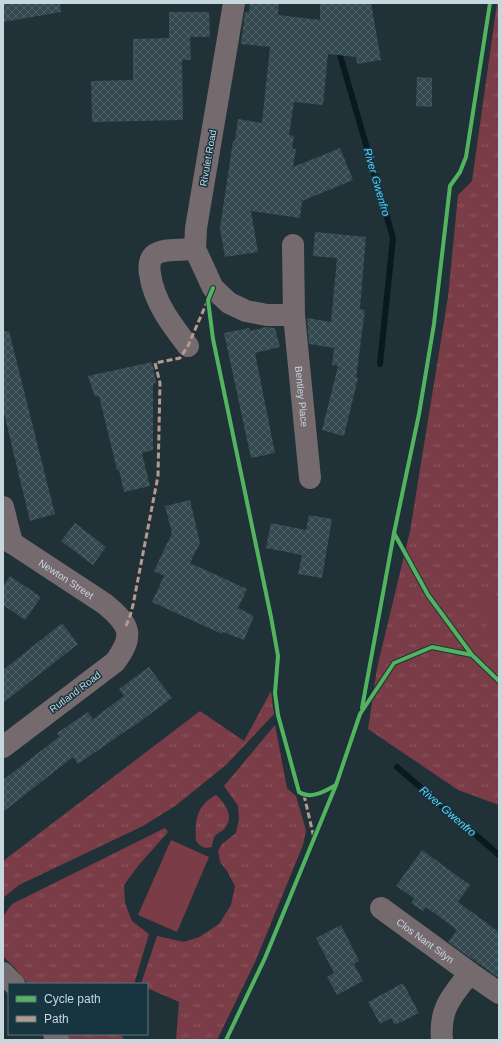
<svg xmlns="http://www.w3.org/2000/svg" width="502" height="1043" viewBox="0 0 502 1043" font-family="Helvetica,sans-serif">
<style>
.grass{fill:url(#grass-tufts)}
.park{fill:#7a3c46}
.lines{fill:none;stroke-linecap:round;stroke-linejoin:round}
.stream{stroke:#0a191f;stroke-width:6}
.building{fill:url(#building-cross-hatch)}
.minor{stroke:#756a6d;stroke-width:22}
.quiet{stroke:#b69a8f;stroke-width:3;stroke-dasharray:6 3;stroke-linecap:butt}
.cycleway-casing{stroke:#173540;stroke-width:6}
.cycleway{stroke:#56b35d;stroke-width:4}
.labels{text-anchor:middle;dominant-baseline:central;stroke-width:3;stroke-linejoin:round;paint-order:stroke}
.street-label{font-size:10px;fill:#c6d7de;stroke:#173540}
.water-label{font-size:11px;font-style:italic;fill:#5ad4fe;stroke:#173540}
</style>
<defs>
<pattern id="grass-tufts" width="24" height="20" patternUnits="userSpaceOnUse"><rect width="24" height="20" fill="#7a3c46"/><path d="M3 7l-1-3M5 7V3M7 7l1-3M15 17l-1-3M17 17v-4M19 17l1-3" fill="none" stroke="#8b5760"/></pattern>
<pattern id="building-cross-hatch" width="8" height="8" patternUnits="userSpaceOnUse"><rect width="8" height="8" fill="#33484f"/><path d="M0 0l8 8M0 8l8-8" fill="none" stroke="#4f6268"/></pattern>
</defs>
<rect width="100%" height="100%" fill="#203137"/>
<g class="grass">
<path d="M497,3h2l-1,407h1v395l-41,-15 -90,-61 9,-61 33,-137 38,-234 10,-102 14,-14z"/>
<path d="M271,691l3,23 -48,51 -51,41 -32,20 -124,59 -16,13v-37l197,-150 44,30z"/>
<path d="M275,725l12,63 9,8 10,34 -3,15 -48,117 -38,78h-41l3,-38 -32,-14v-4h-6l16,-48 27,6 15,-5 20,-13 12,-19 4,-19 -8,-15 -7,-9 -2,-11 4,-7 14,-11 3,-14 -1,-13 -14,-20z"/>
<path d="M216,795c8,7 17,19 11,30 -6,11 -13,4 -15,22 -8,2 -11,0 -16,-6 -1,-21 0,-35 20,-46z"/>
<path d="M165,828l3,4 -30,34 -14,19 1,18 7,18 17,13 -15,50h-106l-12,-15 -13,-13v-40l9,-12z"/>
<path d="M64,1034h56l5,6h-57z"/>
</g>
<g class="park">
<path d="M483,591l16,5v56l-9,-16 -12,-29z"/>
<path d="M171,840l38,17 -32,75 -39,-17z"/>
</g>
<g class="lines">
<g class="stream">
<path d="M338,48l55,190 -13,126"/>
<path d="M397,767l102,88"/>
</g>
</g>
<g class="building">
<path d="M3,3h57l1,9 -58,10z"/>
<path d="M250,3h29l-1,12 42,5v-17h51l10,57 -24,4 -1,-7 -28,-3 -5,51 -29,-3 -5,33 5,1 -2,13h4l-3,18 47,-19 13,32 -51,21 -2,17 -49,-7 7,41 -33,5 -5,-29 13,-87h2l3,-22 24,4 8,-76 -29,-3 4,-32h4z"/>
<path d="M169,12h40l1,25h-20l1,23h-9l1,60 -91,2 -1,-41 42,-1v-41l36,-1z"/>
<path d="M417,77l15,1v29l-16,-1z"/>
<path d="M315,232l51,5 -6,72 5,1 -9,68h2l-14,58 -22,-6 16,-64 -6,-1 2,-17 -25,-4 -2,-26 24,4 6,-64 -24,-2z"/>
<path d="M266,327l9,1 5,19 -25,6 20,100 -24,5 -27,-125 25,-5 1,3z"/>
<path d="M3,331h6l46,183 -25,7 -27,-112z"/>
<path d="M152,362l4,21 -3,1v66l-11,3 8,33 -26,6 -5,-22h-2l-18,-74 -4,1 -7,-21z"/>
<path d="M190,500l10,43 -10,20 57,26 -9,19 16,8 -10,24 -21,-8 -1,2 -70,-32 12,-26 -10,-5 18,-38 -7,-27z"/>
<path d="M309,515l23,4 -10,59 -24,-4 4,-19 -36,-7 5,-25 35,7z"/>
<path d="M75,523l31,24 -13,18 -32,-24z"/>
<path d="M10,576l31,21 -16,23 -22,-15v-19z"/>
<path d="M62,623l16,21 -75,59v-33z"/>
<path d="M149,667l23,31 -42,31v-1l-52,36 -5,-7 -70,55v-32l56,-43 -2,-4 31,-21 5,7 31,-23 -5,-7z"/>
<path d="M422,850l48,35 -12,17 41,30v46l-51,-36 9,-12 -31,-23 -3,4 -12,-8 3,-5 -18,-12z"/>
<path d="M341,925l18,36 -5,3 9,17 -26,14 -10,-18 7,-4 -18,-35z"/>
<path d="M403,983l16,30 -24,12 -4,-7 -11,6 -12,-22z"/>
</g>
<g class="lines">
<g class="minor">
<path id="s1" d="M234,3l-38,225 -1,21 18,39 16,15 17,8 21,4h27l16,163"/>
<path d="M293,245l1,70"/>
<path d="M188,346c-17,-22 -34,-44 -38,-72 -1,-6 -1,-13 3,-18 8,-8 31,-6 42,-7"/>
<path d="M3,507l9,36"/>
<path id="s2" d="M3,537l102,67c25,21 30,31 10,58l-112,85"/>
<path id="s3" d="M381,908l89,65"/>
<path d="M3,973l11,11"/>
<path d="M54,1034l4,6"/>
<path d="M442,1040c-3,-32 10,-44 28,-67l29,20"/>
</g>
<g class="quiet">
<path d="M126,626l4,-10 3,-11 25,-129 2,-93 -5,-20 25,-5 8,-12 19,-44"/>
<path d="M304,795l10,43"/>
</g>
<defs>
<g id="cycleway">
<path d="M213,288l-5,12 5,39 58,278 7,39 -3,37 3,22 21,77c12,8 26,-1 37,-7l24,-71 34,-51 38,-16 40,8 27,26"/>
<path d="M394,533l34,62 44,60"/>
<path d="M362,708l32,-175 25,-119 15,-90 16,-138 10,-14 6,-15 24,-154"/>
<path d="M226,1040l39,-82 71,-173"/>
</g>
</defs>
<use href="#cycleway" class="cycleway-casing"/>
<use href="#cycleway" class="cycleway"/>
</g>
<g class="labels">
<g class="street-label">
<text transform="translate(208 158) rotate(-80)">Rivulet Road</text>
<text stroke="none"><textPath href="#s1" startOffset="463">Bentley Place</textPath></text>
<text stroke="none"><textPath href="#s2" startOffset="76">Newton Street</textPath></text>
<text transform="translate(75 692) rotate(-37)">Rutland Road</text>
<text stroke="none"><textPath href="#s3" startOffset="55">Clos Nant Silyn</textPath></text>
</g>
<g class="water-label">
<text transform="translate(377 182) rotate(74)">River Gwenfro</text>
<text transform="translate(448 811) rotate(41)">River Gwenfro</text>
</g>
</g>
<rect width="502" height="1043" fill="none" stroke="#c6d7de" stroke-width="8"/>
<rect x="8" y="983" width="140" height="52" fill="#173540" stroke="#5d767f"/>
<rect x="16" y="996" width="20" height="6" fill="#56b35d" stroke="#5d767f"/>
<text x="44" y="1003" font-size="12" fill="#c6d7de">Cycle path</text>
<rect x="16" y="1016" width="20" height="6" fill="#b69a8f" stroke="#5d767f"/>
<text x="44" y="1023" font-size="12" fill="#c6d7de">Path</text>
</svg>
